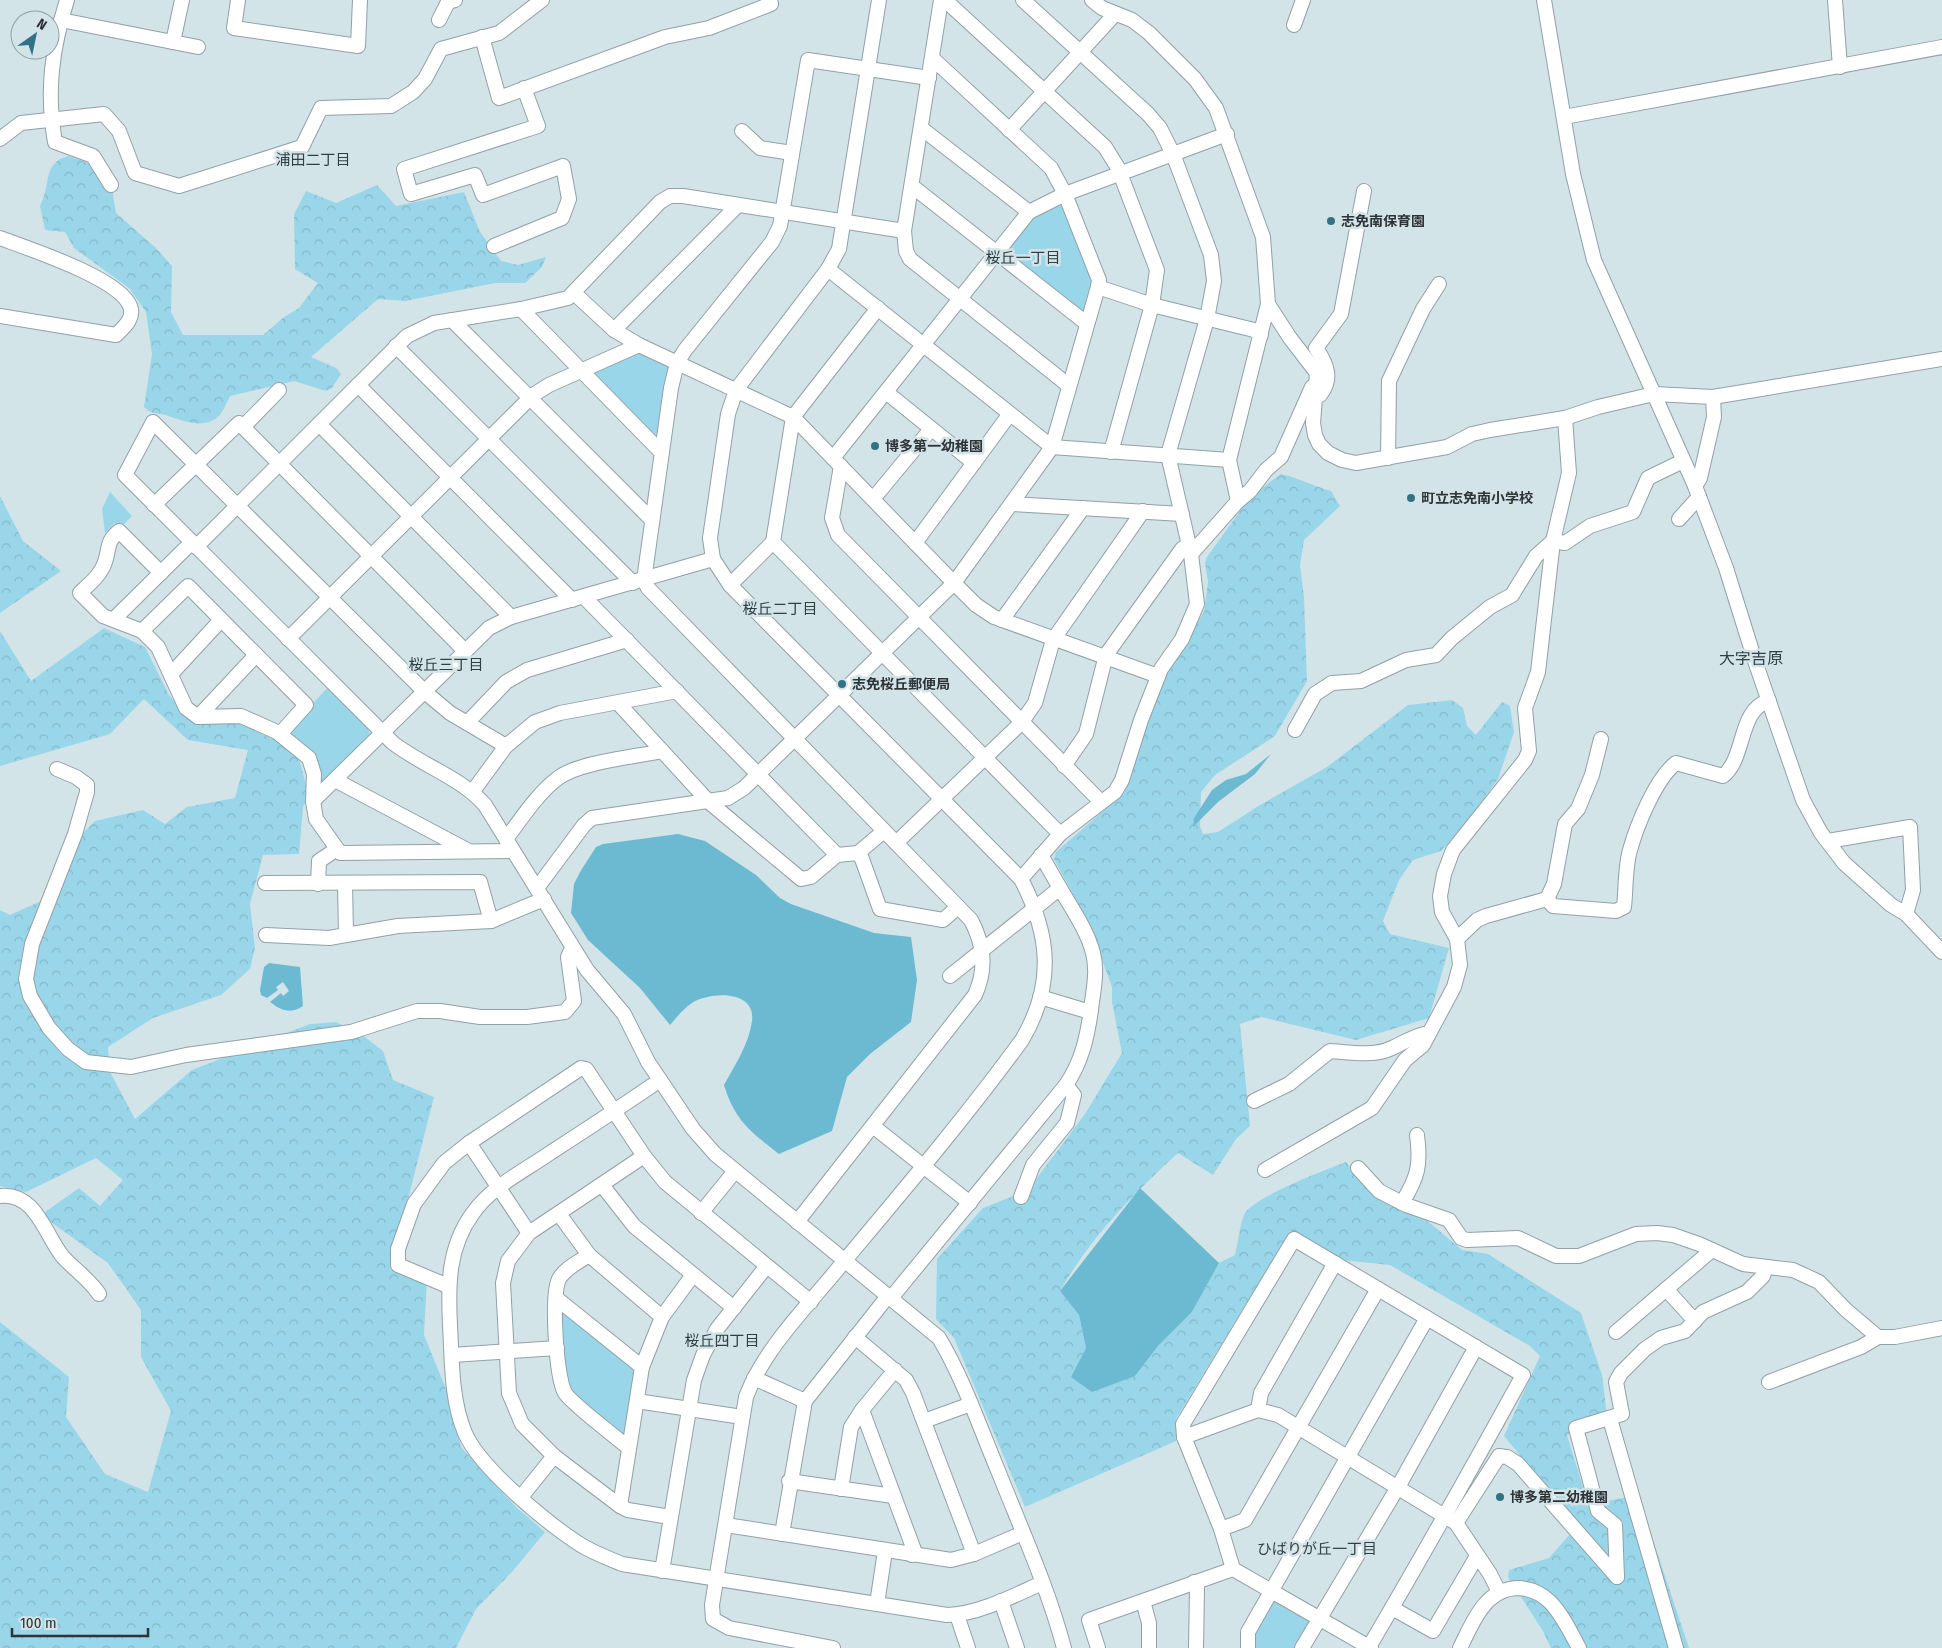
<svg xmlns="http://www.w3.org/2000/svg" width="1942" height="1648" viewBox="0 0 1942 1648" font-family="'Fira Sans Condensed','Noto Sans JP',sans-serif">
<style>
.green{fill:#99d6e9}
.forest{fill:url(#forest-crowns)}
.water{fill:#6bbad1}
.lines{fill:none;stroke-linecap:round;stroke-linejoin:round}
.minor-casing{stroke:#91a1a5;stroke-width:16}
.minor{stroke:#fff;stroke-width:14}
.poi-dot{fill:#317385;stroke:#d3e4e9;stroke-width:2}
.labels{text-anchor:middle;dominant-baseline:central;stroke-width:5;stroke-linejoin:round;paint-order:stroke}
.poi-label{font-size:14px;font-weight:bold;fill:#2e3436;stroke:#d3e4e9;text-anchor:start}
.neighbourhood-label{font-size:15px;fill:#313f43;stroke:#d3e4e9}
.quarter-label{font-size:16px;fill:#313f43;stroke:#d3e4e9}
</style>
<defs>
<pattern id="forest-crowns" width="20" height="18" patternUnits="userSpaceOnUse" patternTransform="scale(1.25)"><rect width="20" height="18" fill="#99d6e9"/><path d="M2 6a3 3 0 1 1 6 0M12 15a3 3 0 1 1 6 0" fill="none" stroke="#84b8c8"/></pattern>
</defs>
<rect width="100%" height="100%" fill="#d3e4e9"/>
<g class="green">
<path d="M1062,201l32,80 -8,29 -6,5 -76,-63 27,-37z"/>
<path d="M641,350l32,15 -15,78 -69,-70z"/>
<path d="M110,492l22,24 -11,11 -6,-4 -10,10 -3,-24z"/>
<path d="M329,686l39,41 2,8 -48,47c-7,-8 -6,-18 -11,-27 -4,-10 -12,-15 -21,-20l1,-8z"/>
<path d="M565,1312l68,55 3,6 -9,59 -4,4 -56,-47 -6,-74z"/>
<path d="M1274,1595l41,24 -18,29h-46l1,-12z"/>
</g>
<g class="forest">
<path d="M68,156l41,14 7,43 40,35 16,18 -1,46 12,23h80l21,-18 15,-9 19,-25 -23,-14 -1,-55 12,-23 30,12 41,-18 19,21 68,-14 16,40 21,29 17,4 28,-8 -4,10 -17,16h-30l-90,18 -27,-2 -67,58 25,11 5,6 -9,14 -6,3 -32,-10 -64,15c-3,6 -7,16 -12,21 -16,13 -36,3 -53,-2 -8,-2 -15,-1 -21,-8l8,-53 -6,-42 -17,-24 -55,-40 -9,-16 -20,-2 -5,-24c11,-20 2,-43 28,-50z"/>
<path d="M1281,474c18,4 32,12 50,17l9,15 -36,34 -4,26 4,31 3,84 -32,55 -60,39 -14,17 -1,34 3,8 15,-2 42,-27 67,-38 81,-62 44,-5 11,8 4,18 9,9 26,-33 8,4 4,26 -16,47 -29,40 -28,32 -28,9 -14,20 -16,41 7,13 59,14 -20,70 -73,22 -95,-23 -21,7 10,102 -14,13 -23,36 -35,-22c-45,41 -87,84 -118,138l19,24 7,33 -15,29 64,-1 23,-30 34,-34 27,-49 16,-8c3,-11 5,-33 10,-42 11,-17 80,-43 101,-51l23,29 43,20 18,12 32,27 26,4 93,59 21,62 5,40 -40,20 19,62 16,5 36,-7 51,153h-138l-8,-17 -35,-54 1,-7 40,-12 29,-33 -74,-89 36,-80 -10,-10 -140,-81 -48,-5 -52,-29 -114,188v22l-151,66 -71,-169 -18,-19 1,-60 46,-51 45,-18 57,-76 37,-61 -10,-51v-15l-24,-65 -34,-63 2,-7 69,-60 38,-115 41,-65 4,-30 -3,-19 2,-6 44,-61z"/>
<path d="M0,496l23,45 38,30 -61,42z"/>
<path d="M104,628l41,19 24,48 25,28 46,1 48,22 12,16 9,34 -6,11 -4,47 -36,1 -13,49 5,44 -5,21 -29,26 -68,23 -45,29 2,25 25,47 57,-49 118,-46 26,-2 25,12 22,17 10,29 41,17 -44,173 37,8 -3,57 24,59 13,53 55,60 29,25 -33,40 -36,37 -20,39h-456v-326l69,55 -3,40 39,57 43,18 23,-81 -30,-54v-47l-33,-47 -67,-48 38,-27 21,18 23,-26 -27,-22 -70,34 -26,-6v-276l10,5 49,-22 5,-41 31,-31 48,-11 22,14 22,-17 48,-9 13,-48 -60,-10 -44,-41 -34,35 -110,32v-135l31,50z"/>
</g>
<g class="water">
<path d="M1271,754l-16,20 -37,28 -25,25 1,-9 18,-28 14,-10 20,-6z"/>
<path d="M678,834l27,7 51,34 24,23 11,6 83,29 37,4 6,43 -6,42 -41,32 -23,23 -15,54 -53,23c-28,-22 -44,-33 -55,-69 11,-20 25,-41 28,-64 4,-32 -43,-29 -60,-18 -8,5 -16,15 -22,22l-30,-37 -52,-48 -17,-27 3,-29 6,-12 16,-25 7,-3z"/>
<path d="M269,963l31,4 3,39c-14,9 -22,4 -33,-4l11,-9 2,3 6,-5 -6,-9 -7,5 2,3 -11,8 -6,-3 -1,-5 4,-23z"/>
<path d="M1140,1188l79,75 -27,49 -34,34 -23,30 -43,16 -21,-15 15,-29 -7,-33 -19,-24z"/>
</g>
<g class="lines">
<defs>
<g id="minor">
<path d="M67,0c-15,48 -21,92 -12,142l38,14 18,29"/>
<path d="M238,0l-4,28 124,18 2,-46"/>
<path d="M941,0l-37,231 2,20 4,8 158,126"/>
<path d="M945,0l160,147 13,21 39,102 -5,35 -41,147"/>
<path d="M1092,0l10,8 30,12 17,13 46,46 21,29 47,129 5,67 22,34 27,35 -4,50 2,12 4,9 9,9 14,7 14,3 91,-16 25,-13 18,-4 75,-12 33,-11 56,-13 59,3 229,-38"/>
<path d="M1544,0l29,174 21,86 101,226 31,82 30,96 47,136 18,33 23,30 47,42 15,9 36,38"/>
<path d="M1835,0l5,67"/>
<path d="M61,20l137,27"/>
<path d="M439,20l9,-18 7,-2"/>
<path d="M1294,25l9,-25"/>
<path d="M482,37l17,61 166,-61 44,-9 62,-24 -1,-4"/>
<path d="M173,42l9,-42"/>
<path d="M1564,117l378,-70"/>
<path d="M921,128l108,84"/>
<path d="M1009,130l106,-116"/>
<path d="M742,131l18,17 32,5"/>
<path d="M0,139l21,-16 83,-9 15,17 16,42 44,13 123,-39 19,-39 70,-2 22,-14 12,-13 16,-30 58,-16 43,-33"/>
<path d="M912,186l174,137"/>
<path d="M0,238c29,11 119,40 130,68 5,12 -6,21 -14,29l-116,-19"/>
<path d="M494,246l68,-28 7,-19 -6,-33 -80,29 -8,-20 -64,19 -7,-25 134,-43 -14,-38"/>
<path d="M828,269l224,178 177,13"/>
<path d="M1098,287l54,18 102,25 7,5"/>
<path d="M574,293l40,37 25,15 154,72 161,166 22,22 18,12 164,59"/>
<path d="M878,308l-85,109 -20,125 287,292"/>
<path d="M521,309l140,143"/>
<path d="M452,320l199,199"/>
<path d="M614,330l123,-124"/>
<path d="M396,346l237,237"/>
<path d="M358,385l214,215"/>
<path d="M886,392l88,71"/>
<path d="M1316,395h4c13,-16 7,-31 -4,-47l25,-34 23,-123"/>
<path d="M319,424l192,193"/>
<path d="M243,427l36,-37"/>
<path d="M833,458l196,-246 36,-18 162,-60"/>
<path d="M1388,458l1,-77 34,-72 16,-25"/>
<path d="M841,466l-9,52 6,17 263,267"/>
<path d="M1695,486l5,-8 14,-61 -1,-20"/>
<path d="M873,499l58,-70"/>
<path d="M1238,501l-9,-41 39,-156"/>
<path d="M1012,504l170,10"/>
<path d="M154,505l85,-82 226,228"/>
<path d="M1679,519l20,-22"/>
<path d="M1553,541l12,2 25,-17 43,-14 15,-34 35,-17"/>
<path d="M915,543l94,-128"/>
<path d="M196,547l211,-211 27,-13 87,-14 47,-11 92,-96 10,-6h13l221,35"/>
<path d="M1191,554l47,-53 12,-10 16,-21 15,-13 31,-70"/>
<path d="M161,573l-42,-42c-13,11 -9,16 -14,31 -4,13 -16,22 -25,31l23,23 39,15 16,16 28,61 12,9 43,-1 36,16 32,26 5,16 -1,27 3,18 24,34 173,-2"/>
<path d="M730,585l43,-43"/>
<path d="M584,597l253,258"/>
<path d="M114,619l78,-77"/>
<path d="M1002,620l81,-112"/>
<path d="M142,631l46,-45 118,119 -26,29"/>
<path d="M288,639l245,-244 16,-10 90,-40"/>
<path d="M172,673l49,-53"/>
<path d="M619,704l90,98 92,77 10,-2 26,-22 21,-2 26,-22"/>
<path d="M198,717l58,-62"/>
<path d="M467,723l39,-41 21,-12 100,-30"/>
<path d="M1295,730l20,-36 17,-11 29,-2 45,-21 30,-5 16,-17 38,-31 22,-12 24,-39 17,-15"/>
<path d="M506,746l-56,-33 -25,-21 -272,-270 -28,53 268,268c30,23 67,34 92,62l102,165 37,44 24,48 45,67 22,25 224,184c25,42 41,90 60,135 23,58 49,115 65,175"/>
<path d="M1064,766l22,-32 20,-79 76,-106 7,-5"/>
<path d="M57,769l19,8 11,8v7l-12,42 -43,110 -6,35 4,17 19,32 19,21 18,13 45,5 55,-12 165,-23 66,-21h23l40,6h47l38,-5 9,-11 -6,-44 4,-9"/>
<path d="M335,780l132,70"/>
<path d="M473,791l33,-45 29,-24 25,-9 117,-22"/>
<path d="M313,801l176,-173 22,-11 202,-58"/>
<path d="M506,839c16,-21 31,-45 52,-61 21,-16 77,-21 104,-27"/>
<path d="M1828,841l82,-14 3,63 -7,24"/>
<path d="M896,843l125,-120 14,-20 18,-63 90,-129"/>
<path d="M858,853l4,6 18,50 63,11 15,-13"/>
<path d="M1041,855l19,33"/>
<path d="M1021,879l39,-45 55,-42 7,-12 19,-60 20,-51 21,-30 15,-35 -6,-50 -23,-99 39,-136 7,-38 -3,-26 -38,-101 -13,-26 -12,-14 -125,-114"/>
<path d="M265,883l215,-1 11,39"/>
<path d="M345,883l1,52"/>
<path d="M318,884l1,-23 18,-12"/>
<path d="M537,888l47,-63 8,-7 136,-20 16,-10 210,-205 98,-136 46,-160 1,-7 -34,-86 -14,-26 -119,-110"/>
<path d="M1547,899l6,7 63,5 8,-4c2,-18 1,-40 6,-57 7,-25 26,-72 46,-87l47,13c23,-18 15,-67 46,-75"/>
<path d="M266,935l63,3 69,-12 93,-5 53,-22"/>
<path d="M1457,939l20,-19 9,-4 61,-17 7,-15 11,-60 13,-15 14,-34 9,-36"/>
<path d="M1040,997l50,15"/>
<path d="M660,1080c-36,25 -73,49 -110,73 -26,18 -59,34 -77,60 -25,34 -25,72 -23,112 2,35 1,75 15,108 15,35 83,91 116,112 13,8 27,13 41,19l325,51c32,-1 66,-19 95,-32"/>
<path d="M1254,1101l35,-17 41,-33c18,1 44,6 62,-3 13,-6 21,-12 36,-15"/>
<path d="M874,1127l96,76"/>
<path d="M469,1143l60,90"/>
<path d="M644,1156l-115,77 -21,28 -5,22 6,110 13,31 32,32 66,50 8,4 42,7"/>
<path d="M1358,1168l21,23 27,14 43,15 12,18 6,2 51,-2 38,18h23l57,-22 21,-1 16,2 26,9 44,20 50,6 26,12 27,28 32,27"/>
<path d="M1265,1170l107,-62 33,-48 18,-15 31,-58 6,-22 -3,-26 -15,-27 -2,-16 4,-22 9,-24 72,-90 4,-9 -4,-43 13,-36 15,-131 16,-68 -4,-55"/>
<path d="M602,1185l32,41 100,82"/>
<path d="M0,1196c36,-4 45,39 63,61 12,13 26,22 36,37"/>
<path d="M1021,1197l12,-32 34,-42 7,-28 -8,-10"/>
<path d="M1402,1203c16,-26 19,-38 15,-68"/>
<path d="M701,1213l34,-42"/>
<path d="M559,1214l30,41 73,62"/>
<path d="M797,1222l178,-227c12,-27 9,-50 -4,-75l-323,-332 -4,-8 27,-192 6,-25 8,-13 87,-108 8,-16 28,-166 121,18"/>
<path d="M589,1255c-10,7 -24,13 -30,24 -8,16 -3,98 6,114 7,11 51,44 64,55"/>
<path d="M448,1286l-50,-21v-16l16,-45 30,-41 25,-20 112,-75 5,1 58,87 21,26 146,120"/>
<path d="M1666,1289l29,32"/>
<path d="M556,1298l86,69"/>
<path d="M891,1298l175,-213c16,-24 21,-47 25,-75 2,-19 7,-38 2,-57 -6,-23 -21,-44 -33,-65l-110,88"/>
<path d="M1616,1332l96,-82"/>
<path d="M855,1337l51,43 7,13 61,161"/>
<path d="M452,1355l105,-7"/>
<path d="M895,1370l-33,40 52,140 -2,5"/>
<path d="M754,1378l51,23"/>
<path d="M1769,1382l92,-35 17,-10h17l47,-9"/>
<path d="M637,1401l105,16"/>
<path d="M1258,1410l3,-17 74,-130"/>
<path d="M1610,1419l66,229"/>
<path d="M924,1421l47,-17"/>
<path d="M1184,1437l74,-27 20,5 178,108 34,51 9,18"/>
<path d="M789,1481l104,15"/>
<path d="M841,1489l10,-62 11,-17"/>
<path d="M521,1497l33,-41"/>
<path d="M620,1506l22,-139 20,-50 31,-42"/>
<path d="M1456,1523l43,-67 8,1 11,7 99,113"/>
<path d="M726,1525l225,35 23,-6 49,-21"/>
<path d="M1221,1529l24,-9 133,-231"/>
<path d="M782,1534l23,-133 83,-105"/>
<path d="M662,1571l32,-191 9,-25 14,-26 49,-62"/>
<path d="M1617,1577l-2,-52 -17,-14 -22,-83 46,-14 -6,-32 5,-9 24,-24 16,-11 24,-7 18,-19 44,-20 16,-16 3,-9"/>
<path d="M1194,1582l3,6 -1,60"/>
<path d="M1001,1601l16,47"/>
<path d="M1143,1601l6,22v25"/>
<path d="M877,1604l8,-53"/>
<path d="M1392,1608l41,23 44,-75"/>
<path d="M957,1615l11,33"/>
<path d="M833,1648l-104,-20 -16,-9 -1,-14 34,-208c19,-50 62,-91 95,-132 62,-74 124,-147 181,-225 33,-56 28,-105 -1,-161l-291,-294 -17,-26 -3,-21 18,-124 8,-24 92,-121 11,-20 40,-249"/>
<path d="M1098,1648l-9,-28 144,-51"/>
<path d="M1248,1648v-16l179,-314"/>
<path d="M1302,1648l96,-161 78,-140"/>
<path d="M1368,1648l1,-1c53,-90 104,-181 154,-272l-229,-136 -111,185 1,13 37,92 12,40c45,26 91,52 136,78l2,1"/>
<path d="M1460,1648c13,-26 25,-60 59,-60 12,1 22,5 31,14 12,12 21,31 29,46"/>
</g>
</defs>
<use href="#minor" class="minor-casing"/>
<use href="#minor" class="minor"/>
</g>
<g class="poi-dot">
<circle cx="1331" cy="221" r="5"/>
<circle cx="875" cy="446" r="5"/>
<circle cx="1411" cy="498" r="5"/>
<circle cx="842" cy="684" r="5"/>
<circle cx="1500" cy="1497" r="5"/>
</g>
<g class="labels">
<g class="poi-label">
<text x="1341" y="221">志免南保育園</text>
<text x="885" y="446">博多第一幼稚園</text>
<text x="1421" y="498">町立志免南小学校</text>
<text x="852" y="684">志免桜丘郵便局</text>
<text x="1510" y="1497">博多第二幼稚園</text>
</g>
<g class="neighbourhood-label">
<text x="313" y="160">浦田二丁目</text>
<text x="1023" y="258">桜丘一丁目</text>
<text x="780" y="609">桜丘二丁目</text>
<text x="446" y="665">桜丘三丁目</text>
<text x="722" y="1341">桜丘四丁目</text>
<text x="1317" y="1549">ひばりが丘一丁目</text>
</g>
<g class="quarter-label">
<text x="1751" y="658">大字吉原</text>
</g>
</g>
<g transform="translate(35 35) rotate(33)"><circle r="24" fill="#d3e4e9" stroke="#919ea1"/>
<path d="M0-4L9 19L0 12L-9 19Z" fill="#317385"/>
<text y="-8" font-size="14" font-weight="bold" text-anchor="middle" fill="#2e3436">N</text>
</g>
<path d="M12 1628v8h136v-8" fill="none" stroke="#2e3436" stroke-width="2.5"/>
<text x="20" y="1628" font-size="15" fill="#2e3436" stroke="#d3e4e9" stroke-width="4" paint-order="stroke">100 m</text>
</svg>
